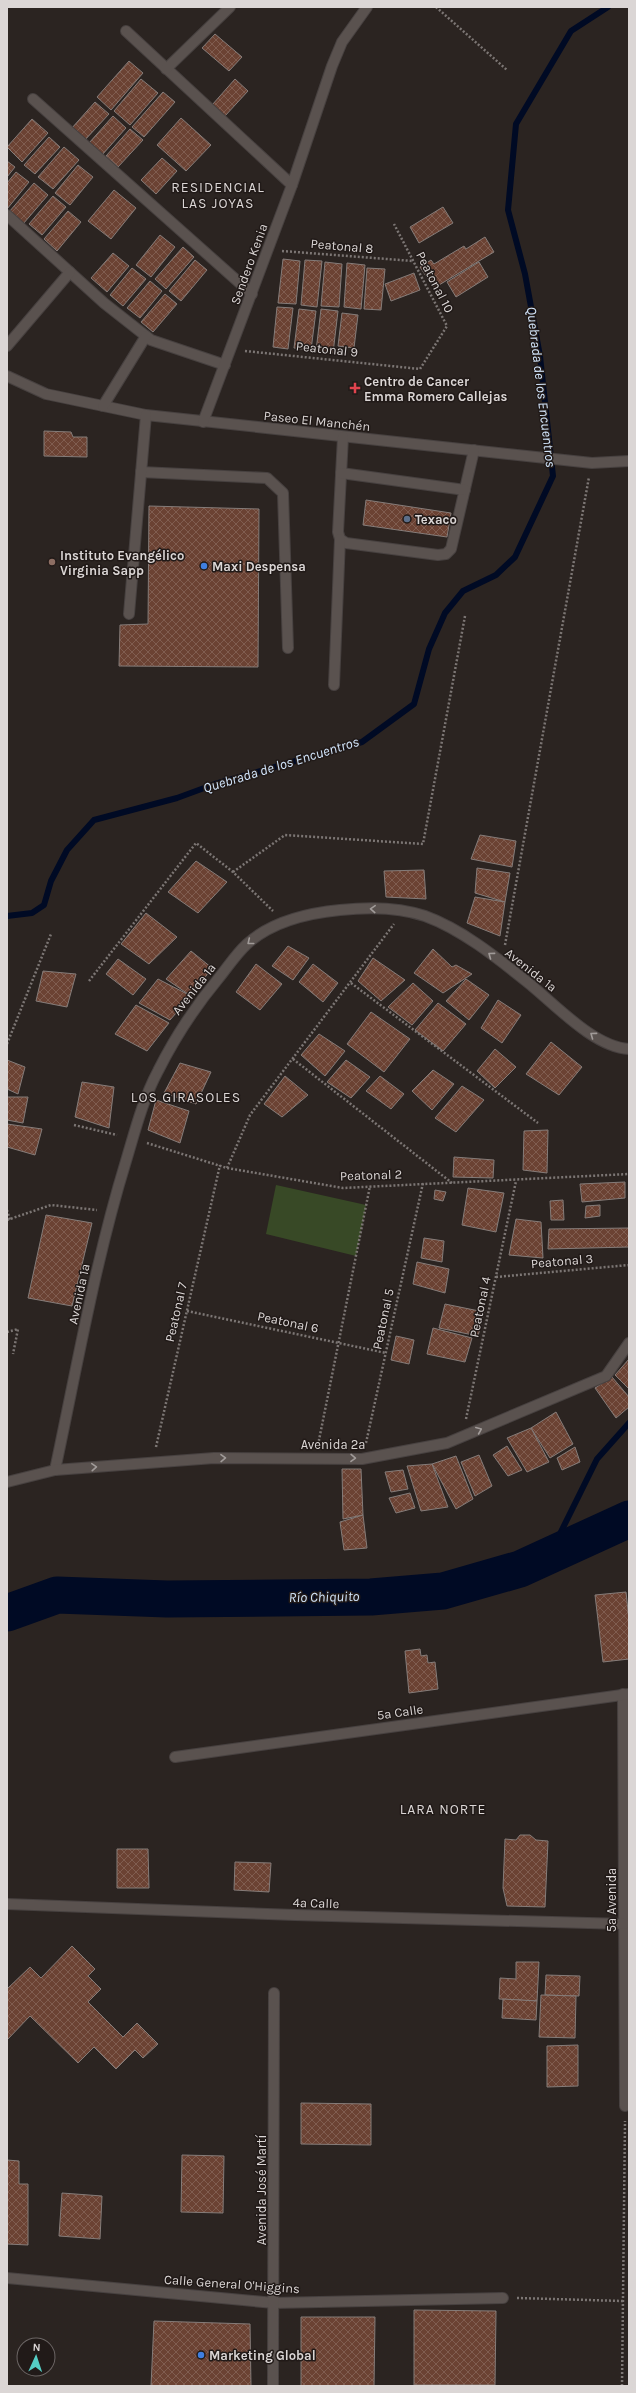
<svg xmlns="http://www.w3.org/2000/svg" width="636" height="2393" viewBox="0 0 636 2393" font-family="Karla,sans-serif">
<style>
.pitch{fill:#384926}
.lines{fill:none;stroke-linecap:round;stroke-linejoin:round}
.stream{stroke:#000a24;stroke-width:6}
.river{stroke:#000a24;stroke-width:37}
.building{fill:url(#building-cross-hatch);stroke:#857c79}
.minor-casing{stroke:#474140;stroke-width:12}
.path{stroke:#7c7674;stroke-width:2.5;stroke-dasharray:2 2;stroke-linecap:butt}
.minor{stroke:#5a524f;stroke-width:10}
.oneway{stroke:#a19b99}
.health-dot{fill:#e0444e;stroke:#211a18;stroke-width:1.5}
.service-dot{fill:#5c6f8a;stroke:#211a18;stroke-width:1.5}
.education-dot{fill:#8d6e63;stroke:#211a18;stroke-width:1.5}
.shop-dot{fill:#3f7fe0;stroke:#211a18;stroke-width:1.5}
.labels{text-anchor:middle;dominant-baseline:central;stroke-width:3;stroke-linejoin:round;paint-order:stroke}
.street-label{font-size:13px;fill:#dbd6d5;stroke:#211a18}
.poi-label{font-size:13px;font-weight:bold;fill:#dbd6d5;stroke:#211a18;text-anchor:start}
.neighbourhood-label{font-size:14px;letter-spacing:1px;fill:#dbd6d5;stroke:#211a18}
.water-label{font-size:14px;font-style:italic;fill:#d2e5fb;stroke:#211a18}
</style>
<defs>
<pattern id="building-cross-hatch" width="8" height="8" patternUnits="userSpaceOnUse"><rect width="8" height="8" fill="#6b4233"/><path d="M0 0l8 8M0 8l8-8" fill="none" stroke="#805d50"/></pattern>
</defs>
<rect width="100%" height="100%" fill="#2b2421"/>
<path class="pitch" d="M276,1185l90,20 -10,51 -90,-22z"/>
<g class="lines">
<g class="stream">
<path d="M7,916l25,-3 12,-8 7,-24 16,-31 27,-30 83,-22 38,-14 147,-42 52,-38 15,-55 16,-36 18,-22 33,-16 19,-18 38,-81 -13,-120 -15,-82 -17,-64 8,-86 55,-93 37,-24"/>
<path d="M549,1556l48,-97 32,-36"/>
</g>
<path class="river" d="M7,1613l50,-18 110,4 204,-2 72,-6 77,-22 109,-50"/>
</g>
<g class="building">
<path d="M215,34l27,23 -13,14 -27,-23z"/>
<path d="M129,61l14,12 -32,37 -14,-13z"/>
<path d="M141,79l17,14 -28,32 -16,-14z"/>
<path d="M235,79l13,12 -23,25 -13,-11z"/>
<path d="M163,92l12,10 -31,35 -12,-10z"/>
<path d="M95,102l14,12 -25,27 -13,-12z"/>
<path d="M113,116l13,12 -24,27 -13,-12z"/>
<path d="M181,118l30,27 -25,26 -29,-26z"/>
<path d="M32,119l16,14 -26,29 -15,-15z"/>
<path d="M130,129l13,11 -25,27 -12,-11z"/>
<path d="M49,137l11,10 -25,27 -11,-9z"/>
<path d="M64,147l15,13 -26,29 -15,-12z"/>
<path d="M162,158l15,13 -21,23 -15,-14z"/>
<path d="M7,161l8,6 -8,10z"/>
<path d="M78,165l15,12 -23,28 -15,-12z"/>
<path d="M16,172l13,10 -22,27v-26z"/>
<path d="M34,183l14,12 -25,29 -14,-12z"/>
<path d="M114,190l22,18 -25,31 -23,-18z"/>
<path d="M53,196l13,11 -24,28 -13,-11z"/>
<path d="M443,207l10,16 -34,20 -9,-16z"/>
<path d="M68,211l13,11 -24,29 -13,-12z"/>
<path d="M160,235l15,12 -24,30 -15,-12z"/>
<path d="M485,237l9,15 -60,36 -14,-21 11,-7 3,4 30,-18 2,3z"/>
<path d="M183,247l11,10 -28,32 -11,-10z"/>
<path d="M113,253l16,13 -22,26 -16,-14z"/>
<path d="M283,259l17,2 -4,43 -18,-1z"/>
<path d="M195,260l12,10 -26,31 -12,-10z"/>
<path d="M305,260l17,1 -5,46 -16,-2z"/>
<path d="M325,262l17,2 -3,43 -18,-1z"/>
<path d="M479,262l9,15 -32,20 -9,-15z"/>
<path d="M347,263l18,2 -4,44 -17,-2z"/>
<path d="M132,268l14,11 -23,27 -13,-11z"/>
<path d="M367,268l18,1 -4,41 -17,-1z"/>
<path d="M414,273l6,17 -29,11 -6,-17z"/>
<path d="M150,281l12,10 -22,27 -13,-10z"/>
<path d="M165,294l12,10 -24,28 -12,-10z"/>
<path d="M277,307l16,1 -5,41 -15,-2z"/>
<path d="M299,309l17,2 -5,39 -17,-2z"/>
<path d="M321,309l17,2 -5,42 -17,-2z"/>
<path d="M342,313l16,2 -4,33 -16,-2z"/>
<path d="M44,431l27,1 2,5h14v20l-43,-1z"/>
<path d="M366,500l85,13 -4,24 -84,-12z"/>
<path d="M149,506l110,3 -1,158 -139,-1 1,-41 28,-1z"/>
<path d="M480,835l36,6 -4,26 -41,-8z"/>
<path d="M196,861l31,21 -29,31 -30,-21z"/>
<path d="M477,868l33,5 -5,29 -30,-9z"/>
<path d="M424,870l2,29 -40,-2 -2,-26z"/>
<path d="M475,897l30,5 -5,34 -33,-13z"/>
<path d="M146,913l31,24 -28,27 -28,-20z"/>
<path d="M288,946l21,12 -16,22 -21,-14z"/>
<path d="M433,949l19,18 4,-2 16,9 -29,19 -29,-20z"/>
<path d="M191,951l21,17 -21,28 -25,-17z"/>
<path d="M373,958l32,22 -24,21 -23,-20z"/>
<path d="M118,959l28,20 -13,16 -27,-21z"/>
<path d="M256,964l26,20 -22,26 -24,-18z"/>
<path d="M313,964l25,19 -15,19 -24,-20z"/>
<path d="M43,971l33,3 -9,33 -31,-6z"/>
<path d="M158,979l33,17 -21,24 -31,-17z"/>
<path d="M466,979l23,16 -20,25 -23,-19z"/>
<path d="M413,983l20,18 -21,24 -24,-18z"/>
<path d="M498,1000l23,15 -19,28 -21,-15z"/>
<path d="M438,1003l28,21 -23,27 -28,-21z"/>
<path d="M136,1005l33,18 -22,28 -32,-17z"/>
<path d="M371,1012l39,27 -26,33 -37,-28z"/>
<path d="M319,1034l26,17 -20,25 -24,-21z"/>
<path d="M551,1042l31,25 -23,28 -33,-21z"/>
<path d="M495,1049l21,18 -21,21 -18,-17z"/>
<path d="M7,1060l18,7 -7,27 -11,-5z"/>
<path d="M346,1060l24,17 -19,21 -24,-16z"/>
<path d="M180,1063l31,9 -15,32 -32,-11z"/>
<path d="M433,1070l21,14 -22,26 -20,-19z"/>
<path d="M285,1076l23,19 -26,22 -18,-13z"/>
<path d="M380,1076l24,18 -13,15 -25,-18z"/>
<path d="M82,1082l32,5 -5,41 -34,-11z"/>
<path d="M462,1086l22,14 -28,32 -21,-14z"/>
<path d="M7,1097h21l-5,26 -16,-3z"/>
<path d="M156,1100l33,11 -9,32 -32,-13z"/>
<path d="M7,1124l35,5 -7,26 -28,-8z"/>
<path d="M548,1130l-1,43 -24,-3 1,-39z"/>
<path d="M454,1157l40,3 -1,18 -40,-1z"/>
<path d="M625,1182v16l-43,4 -2,-18z"/>
<path d="M468,1188l36,5 -8,39 -34,-7z"/>
<path d="M435,1190l11,2 -3,9 -9,-2z"/>
<path d="M563,1200l1,20h-13l-1,-19z"/>
<path d="M600,1205v11l-15,2 1,-12z"/>
<path d="M46,1215l46,8 -20,83 -44,-8z"/>
<path d="M516,1219l25,3 2,36 -34,-3z"/>
<path d="M629,1228v19l-81,2 1,-20z"/>
<path d="M424,1238l20,3 -2,21 -21,-4z"/>
<path d="M417,1262l32,7 -4,24 -32,-9z"/>
<path d="M445,1304l39,8 -6,24 -39,-8z"/>
<path d="M433,1328l39,10 -7,24 -38,-8z"/>
<path d="M396,1336l18,4 -5,24 -18,-4z"/>
<path d="M629,1359v30l-14,-14z"/>
<path d="M612,1377l17,20v10l-13,11 -21,-30z"/>
<path d="M556,1412l17,32 -23,14 -19,-30z"/>
<path d="M531,1428l18,34 -22,10 -20,-34z"/>
<path d="M507,1446l15,24 -14,6 -15,-21z"/>
<path d="M575,1447l5,15 -18,8 -5,-12z"/>
<path d="M479,1455l13,31 -17,10 -14,-34z"/>
<path d="M456,1456l17,43 -17,10 -24,-45z"/>
<path d="M432,1464l16,43 -27,4 -14,-45z"/>
<path d="M342,1469h19l2,46 -20,4z"/>
<path d="M403,1470l5,19 -17,3 -6,-20z"/>
<path d="M410,1493l5,15 -19,5 -7,-15z"/>
<path d="M363,1515l4,33 -23,2 -4,-28z"/>
<path d="M626,1592l3,28v39l-26,3 -8,-67z"/>
<path d="M420,1649l1,7 6,-1 1,8 7,-1 3,27 -29,4 -4,-42z"/>
<path d="M520,1835h10l6,5 12,1 -3,66 -38,-1 -4,-18 2,-49 11,1z"/>
<path d="M117,1849h31l1,39h-32z"/>
<path d="M235,1862l36,1 -2,29 -35,-2z"/>
<path d="M72,1946l23,23 -7,7 13,13 -13,13 35,35 14,-14 21,21 -15,14 -8,-8 -19,19 -22,-22 -16,16 -48,-47 -23,24v-51l23,-22 11,11z"/>
<path d="M516,1962h23l-2,39 -38,-2 1,-21 16,1z"/>
<path d="M546,1975l34,1 -1,20 -34,-1z"/>
<path d="M541,1995l35,1 -1,42 -36,-1z"/>
<path d="M503,1999l34,2 -1,19 -34,-2z"/>
<path d="M578,2045v41l-31,1v-41z"/>
<path d="M301,2103l70,1v41l-70,-1z"/>
<path d="M182,2155l42,1 -1,57 -42,-1z"/>
<path d="M7,2160l12,1v23h9v61l-21,-1z"/>
<path d="M62,2193l40,3 -2,43 -41,-3z"/>
<path d="M414,2310l82,1 -1,74h-81z"/>
<path d="M301,2317h74l-1,69h-73z"/>
<path d="M154,2321l96,3 1,62h-100z"/>
</g>
<g class="lines">
<defs>
<g id="minor">
<path d="M126,31l166,154"/>
<path d="M166,69l64,-62"/>
<path d="M33,99l219,195"/>
<path d="M7,215l97,88 47,37 74,25"/>
<path d="M7,346l63,-74"/>
<path d="M7,376l39,18 100,21 446,48 37,-2"/>
<path d="M103,406l43,-70"/>
<path d="M203,422l89,-237 40,-119 10,-24 25,-35"/>
<path d="M343,437l-5,95 2,7 6,4 92,12 8,-1 5,-5 23,-99"/>
<path d="M141,472l126,6 16,15 5,155"/>
<path d="M341,473l124,17"/>
<path d="M129,614l17,-199"/>
<path d="M334,685l6,-146"/>
<path d="M55,1470c22,-103 40,-208 71,-309 9,-30 17,-62 32,-90 17,-34 36,-63 60,-92 9,-11 18,-25 29,-35 24,-22 62,-31 93,-34 27,-3 59,-3 85,6 36,13 71,41 101,65 28,22 67,66 103,68"/>
<path d="M7,1482l48,-12 159,-12 148,1 85,-16 159,-67 23,-33"/>
<path d="M623,1694l2,412"/>
<path d="M175,1757l454,-63"/>
<path d="M7,1904l288,11 329,9"/>
<path d="M7,2278l267,25 229,-5"/>
<path d="M273,2386l1,-393"/>
</g>
</defs>
<use href="#minor" class="minor-casing"/>
<g class="path">
<path d="M436,7l71,63"/>
<path d="M282,251l131,10"/>
<path d="M245,351l175,18 27,-43 -53,-102"/>
<path d="M233,872l52,-37 138,9 42,-228"/>
<path d="M505,945l84,-468"/>
<path d="M89,981l107,-138 37,29 40,39"/>
<path d="M351,983l187,140"/>
<path d="M7,1044l44,-110"/>
<path d="M293,1059l159,124"/>
<path d="M74,1125l43,10"/>
<path d="M147,1143l80,25 116,20 286,-14"/>
<path d="M227,1168l23,-53 144,-191"/>
<path d="M7,1210l3,10"/>
<path d="M7,1220l44,-15 46,5"/>
<path d="M496,1277l133,-12"/>
<path d="M187,1311l199,42"/>
<path d="M7,1332l11,-3 -5,25"/>
<path d="M466,1419l50,-238"/>
<path d="M366,1443l57,-260"/>
<path d="M318,1445l52,-259"/>
<path d="M156,1447l64,-282"/>
<path d="M517,2298l106,3"/>
<path d="M622,2386l3,-265"/>
</g>
<use href="#minor" class="minor"/>
</g>
<defs><path id="oneway-chevron" d="M-2-3.5L2.5 0L-2 3.5" fill="none" stroke-width="1.6" stroke-linecap="round" stroke-linejoin="round"/></defs>
<g class="oneway">
<use href="#oneway-chevron" transform="translate(373 909) rotate(-177)"/>
<use href="#oneway-chevron" transform="translate(250 942) rotate(141)"/>
<use href="#oneway-chevron" transform="translate(491 955) rotate(-144)"/>
<use href="#oneway-chevron" transform="translate(593 1035) rotate(-144)"/>
<use href="#oneway-chevron" transform="translate(479 1430) rotate(-23)"/>
<use href="#oneway-chevron" transform="translate(223 1458) rotate(-1)"/>
<use href="#oneway-chevron" transform="translate(353 1458) rotate(1)"/>
<use href="#oneway-chevron" transform="translate(94 1467) rotate(-4)"/>
</g>
<path class="health-dot" d="M353 382h4v4h4v4h-4v4h-4v-4h-4v-4h4z"/>
<circle class="service-dot" cx="407" cy="519" r="4"/>
<circle class="education-dot" cx="52" cy="562" r="4"/>
<g class="shop-dot">
<circle cx="204" cy="566" r="4"/>
<circle cx="201" cy="2355" r="4"/>
</g>
<g class="labels">
<g class="street-label">
<text transform="translate(342 246) rotate(5)">Peatonal 8</text>
<text transform="translate(249 264) rotate(-70)">Sendero Kenia</text>
<text transform="translate(435 282) rotate(63)">Peatonal 10</text>
<text transform="translate(327 349) rotate(6)">Peatonal 9</text>
<text transform="translate(317 421) rotate(6)">Paseo El Manchén</text>
<text transform="translate(531 970) rotate(38)">Avenida 1a</text>
<text transform="translate(194 989) rotate(-52)">Avenida 1a</text>
<text transform="translate(371 1175) rotate(-2)">Peatonal 2</text>
<text transform="translate(562 1261) rotate(-5)">Peatonal 3</text>
<text transform="translate(79 1294) rotate(-78)">Avenida 1a</text>
<text transform="translate(480 1307) rotate(-78)">Peatonal 4</text>
<text transform="translate(176 1312) rotate(-77)">Peatonal 7</text>
<text transform="translate(383 1319) rotate(-78)">Peatonal 5</text>
<text transform="translate(288 1322) rotate(12)">Peatonal 6</text>
<text x="333" y="1444">Avenida 2a</text>
<text transform="translate(400 1712) rotate(-8)">5a Calle</text>
<text transform="translate(611 1900) rotate(-90)">5a Avenida</text>
<text transform="translate(316 1903) rotate(2)">4a Calle</text>
<text transform="translate(261 2190) rotate(-90)">Avenida José Martí</text>
<text transform="translate(232 2284) rotate(4)">Calle General O'Higgins</text>
</g>
<g class="poi-label">
<text x="364" y="381">Centro de Cancer<tspan x="364" dy="15">Emma Romero Callejas</tspan></text>
<text x="415" y="519">Texaco</text>
<text x="60" y="555">Instituto Evangélico<tspan x="60" dy="15">Virginia Sapp</tspan></text>
<text x="212" y="566">Maxi Despensa</text>
<text x="209" y="2355">Marketing Global</text>
</g>
<g class="neighbourhood-label">
<text x="218" y="187">RESIDENCIAL<tspan x="218" dy="16">LAS JOYAS</tspan></text>
<text x="186" y="1097">LOS GIRASOLES</text>
<text x="443" y="1809">LARA NORTE</text>
</g>
<g class="water-label">
<text transform="translate(541 387) rotate(83)">Quebrada de los Encuentros</text>
<text transform="translate(281 765) rotate(-17)">Quebrada de los Encuentros</text>
<text transform="translate(324 1597) rotate(-1)">Río Chiquito</text>
</g>
</g>
<rect width="636" height="2393" fill="none" stroke="#dbd6d5" stroke-width="16"/>
<g transform="translate(36 2357) rotate(3)"><circle r="19" fill="#211a18" stroke="#6b6564"/>
<path d="M0-3L7 15L0 10L-7 15Z" fill="#55cec5"/>
<text y="-6" font-size="11" font-weight="bold" text-anchor="middle" fill="#dbd6d5">N</text>
</g>
</svg>
